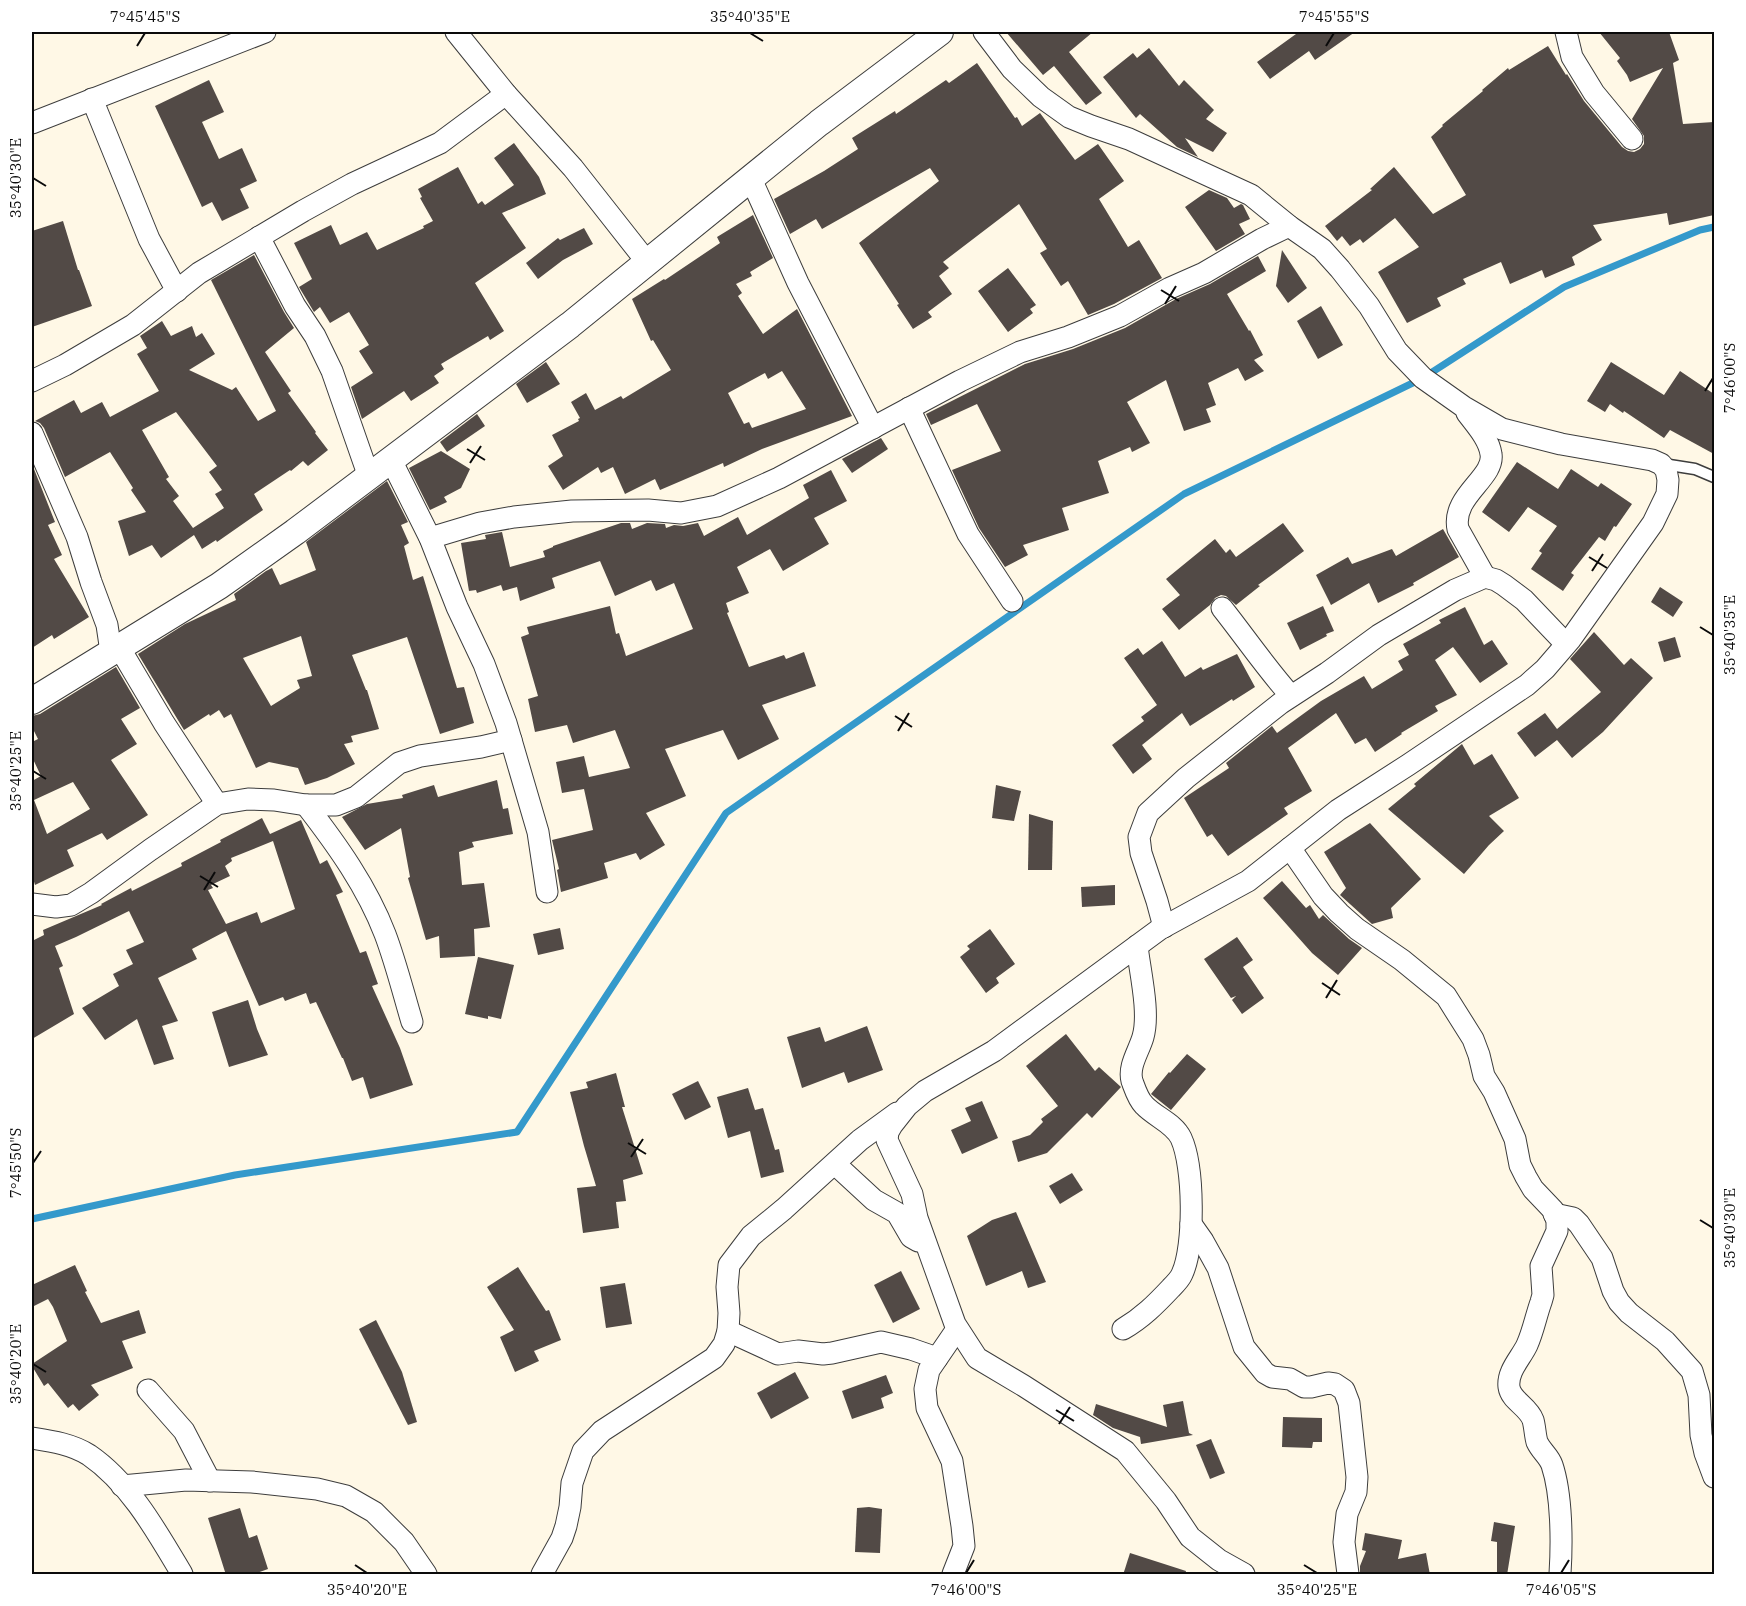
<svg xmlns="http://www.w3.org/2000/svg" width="1746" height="1606" viewBox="0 0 1746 1606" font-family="'IBM Plex Serif',serif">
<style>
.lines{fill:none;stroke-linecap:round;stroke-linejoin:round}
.stream{stroke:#3499cb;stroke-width:7}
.building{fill:#524a46;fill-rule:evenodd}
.service-casing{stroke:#3d3d3d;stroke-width:13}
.minor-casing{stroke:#3d3d3d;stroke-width:23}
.tertiary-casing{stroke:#3d3d3d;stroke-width:28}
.service{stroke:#fff;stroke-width:10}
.minor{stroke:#fff;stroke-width:21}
.tertiary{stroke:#fff;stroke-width:26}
.ticks{fill:none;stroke:#0a0a0a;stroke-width:2}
.neatline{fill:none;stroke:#0a0a0a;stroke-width:2}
.ticks-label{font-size:15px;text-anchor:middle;fill:#0a0a0a}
</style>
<rect width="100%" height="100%" fill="#fff8e6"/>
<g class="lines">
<path class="stream" d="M32,1219l203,-44 282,-43 209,-319 458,-319 239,-116 141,-91 136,-57 14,-3"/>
</g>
<g class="building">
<path d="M1006,32h87l-24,20 33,41 -16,12 -32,-39 -11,9z"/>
<path d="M1294,32h61l-40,28 -6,-9 -39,28 -13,-17 39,-28z"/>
<path d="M1599,32h70l10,28 -6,3 10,61 31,-2v93l-45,10 -2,-12 -74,12 9,15 -30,17 3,8 -30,13 -3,-8 -32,14 -9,-22 -38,17 3,5 -29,14 4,8 -34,17 -29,-51 41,-25 -24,-29 -32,25 -3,-4 -10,7 -8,-10 -5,5 -12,-15 47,-36 -2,-1 24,-22 39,47 33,-19 -35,-58 12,-11 -1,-1 41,-34 -1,-1 26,-22 1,2 39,-24 18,29 1,-1 17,27 38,46 6,4 6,1 6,-3 4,-5v-8l-12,-17 31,-51 -33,14 -3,-7 -10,-14 3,-3z"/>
<path d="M1149,48l30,38 5,-6 30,30 -8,9 21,14 -14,19 -28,-14 13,19 -21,-10 -37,-33 -4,4 -33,-41 30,-24 4,5z"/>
<path d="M977,63l38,55 2,-1 5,9 18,-13 35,47 23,-16 26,37 -25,18 29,48 11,-7 23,38 -48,26 -26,11 -20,-34 -7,5 -21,-33 7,-4 -28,-45 -76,58 6,6 -10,8 13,18 -24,18 4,5 -19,12 -16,-24 2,-1 -40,-61 80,-62 -9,-13 -108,61 -6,-10 -26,15 -16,-35 50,-28 34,-22 -6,-11 43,-27 1,3 50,-34 3,3z"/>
<path d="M209,80l15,32 -22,10 17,37 23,-11 15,33 -17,8 9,19 -27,13 -10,-19 -10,5 -47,-101z"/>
<path d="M514,143l25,34 7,17 -44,19 24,35 -51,35 29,48 -14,9 -2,-4 -47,28 3,5 -10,7 5,7 -28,18 -7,-10 -42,28 -11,-32 22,-14 -14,-22 10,-6 -20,-33 -19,11 -10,-16 -6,5 -15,-25 13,-8 -18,-36 37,-18 9,20 27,-13 10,18 47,-22 -1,-2 10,-5 -13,-23 2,-1 -4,-8 40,-22 20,37 4,-3 3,4 29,-20 -20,-27z"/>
<path d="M1209,190l18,8 7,10 7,-4 2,1 7,14 -11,5 6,10 -29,17 -31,-44z"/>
<path d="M753,215l20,43 -23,14 2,4 -16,8 6,9 -4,3 25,38 34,-25 55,107 -90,33 -38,18 -1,-4 -63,27 -5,-11 -30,15 -12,-27 -12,6 -3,-6 -35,23 -15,-24 15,-10 -11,-21 27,-14 -1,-2 2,-1 -9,-16 15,-9 9,17 26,-14 2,3 48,-29 -18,-30 -2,1 -19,-42 32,-20 1,1 55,-37 -3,-6zM782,371l24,38 -54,19 -3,-6 -5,2 -16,-31 37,-20 3,6z"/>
<path d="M63,221l15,49h1l13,36 -60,21v-96z"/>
<path d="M584,228l9,16 -30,16 -25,19 -12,-16 32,-25 2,2z"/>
<path d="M1282,250l25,38 -19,15 -12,-17z"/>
<path d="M254,255l30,57 10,16 -29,24 26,39 -3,2 28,39 -1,1 13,17 -20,16 -5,-5 -12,10 -1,-1 -36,24 9,16 -46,32 -1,-2 -14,9 -8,-14 -33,23 -9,-13 -23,11 -11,-35 28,-9 -15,-22 2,-2 -23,-36 -45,25 -21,-49 -4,-5 -5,-2 39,-21 7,13 21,-11 8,15 49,-26 -22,-37 10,-6 -7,-12 22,-15 9,15 21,-10 4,11 6,-4 13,21 -26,16 43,20 4,-3 22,34 18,-10 -65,-131zM176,412l41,54 -8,6 13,18 -7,4 9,14 -31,20 -20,-27 6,-5 -13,-17 3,-2 -27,-47z"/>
<path d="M1258,256l8,15 -39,23 22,37 1,-1 13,25 -9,5 10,11 -19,10 -7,-13 -30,15 8,22 -10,4 5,13 -27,9 -18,-51 -39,22 23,41 -18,9 -2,-5 -32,14 11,32 -47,15 7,22 -46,15 5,10 -23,12 -26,-39 -27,-58 49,-19 -24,-47 -46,21 -5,-11 99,-50 48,-15 52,-21 51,-29 34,-15z"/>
<path d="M1008,268l28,37 -6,4 3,4 -25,19 -30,-41z"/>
<path d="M1321,306l22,39 -25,14 -21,-38z"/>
<path d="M546,362l14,22 -33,19 -11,-19z"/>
<path d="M1611,362l53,33 16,-24 34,23v60l-44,-24 -6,8 -40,-27 -1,2 -13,-9 -5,8 -18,-11z"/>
<path d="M477,414l8,12 -38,26 -7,-10z"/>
<path d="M881,438l7,11 -36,24 -10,-14z"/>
<path d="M441,451l29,18 -9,19 -17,9 3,5 -17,8 -21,-42z"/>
<path d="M1517,462l41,27 13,-20 27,18 3,-4 31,21 -16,23 -2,-1 -9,15 -6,-4 -28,36 3,2 -11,16 -32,-22 11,-16 -3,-2 18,-25 -29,-19 -19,25 -27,-20z"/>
<path d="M32,464l23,58 -7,3 14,30 -8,4 35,58 -35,22 -2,-4 -20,13z"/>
<path d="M831,470l16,31 -33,17 15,26 -46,27 -13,-22 -33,18 12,26 -23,10 3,9 -2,1 22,54 35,-12 2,4 18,-7 12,34 -54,19 17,34 -41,21 -15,-30 -58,19 21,47 -40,17 19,32 -25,15 -4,-7 -32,10 4,15 -47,14 -4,-22 2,-1 -7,-29 41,-10 -9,-41 -22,4 -6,-31 28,-6 5,21 41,-9 -15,-38 -42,13 -6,-18 -32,7 -7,-33 10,-3 -17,-59 8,-3 -2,-7 83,-21 6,28 3,-1 7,23 67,-27 -19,-46 -18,8 -5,-11 -36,16 -15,-35 -48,17 3,10 -35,13 -3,-14 -14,4 -2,-6 -24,8 -1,-3 -7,1 -8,-48 25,-4 -1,-4 17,-3 8,35 35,-10 -2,-6 10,-4v-1l68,-23h9l2,6 15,-6 18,1 1,4 8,-3 9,1 15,-3 6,13 34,-19 9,18 62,-37 -6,-13z"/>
<path d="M387,481l21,41 -7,3 8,18 -5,3 9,34 10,-4 34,112 7,-1 10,36 -34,11 -33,-97 -55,18 14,35h1l12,39 -28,7 2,6 -9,2 11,20 -28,14 -22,7 -7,-17 -29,-6 -13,6 -25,-54 -7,4 -5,-8 -9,6 -1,-2 -25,16 -46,-76 47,-30 51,-24 -2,-6 32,-23 6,-3 8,17 36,-15 -10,-28zM301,636l11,40 -15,4 3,8 -29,18 -28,-48z"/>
<path d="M1283,523l21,28 -46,34 2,1 -24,19 -10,-9 -5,-1 -6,3 -5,7 -31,25 -17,-21 18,-14 -14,-16 49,-40 11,14 4,-4 6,8z"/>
<path d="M1443,529l16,28 -46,26 1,2 -36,18 -9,-20 -38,22 -15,-30 32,-18 4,7 40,-15 4,7z"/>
<path d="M1660,587l23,15 -10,15 -22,-15z"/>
<path d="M1323,606l11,25 -8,3 1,2 -27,14 -13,-27z"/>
<path d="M1465,607l19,38 8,-5 16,24 -28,19 -27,-36 -18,13 22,35 -22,11 3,5 -37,22 1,1 -27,18 -9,-14 -11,6 -19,-31 -48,35 24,43 -28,17 4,6 -60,42 -16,-22 -5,3 -23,-39 45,-30 -3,-5 46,-37 5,7 44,-32 43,-25 8,13 31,-19 -5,-9 11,-6 -6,-11 38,-21 -2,-3z"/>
<path d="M1594,632l30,33 7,-7 22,20 -50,54 -31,26 -15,-18 -22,17 -18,-24 28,-20 12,16 44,-37 -31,-33z"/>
<path d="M1675,637l6,20 -17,5 -6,-20z"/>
<path d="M1162,641l23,36 16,-10 2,3 34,-16 18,33 -22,14 -1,-2 -42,27 -8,-13 -40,32 10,14 -19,15 -21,-29 32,-24 -3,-4 16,-12 -33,-47 14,-10 5,7z"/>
<path d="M116,667l24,41 -19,11 16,25 -26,16 37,55 -41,25 -5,-7 -35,17 7,16 -39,19 -3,-10v-94l9,-5 -9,-19v-15l6,-3 -6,-12v-11l8,-2zM73,782l17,27 -43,25 -13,-34z"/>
<path d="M1462,744l12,21 18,-11 27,44 -30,18 15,15 -15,14 -25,29 -76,-65 28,-23 -2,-2z"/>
<path d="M497,780l6,29 5,-1 5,26 -41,8 2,5 -15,5 3,33 22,-2 6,44 -16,2 1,27 -35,2 -1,-22 -13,4 -18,-62 2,-1 -9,-49 -36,22 -23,-33 25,-13 36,-6 -1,-3 32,-10 4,12z"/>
<path d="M996,785l25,6 -7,30 -22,-3z"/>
<path d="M1029,814l24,7 -1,49h-24z"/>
<path d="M262,818l8,16 31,-14 19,44 7,-4 16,32 -7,3 24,58 6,-2 12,33 -6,2 28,62 13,37 -43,14 -7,-22 -11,4 -9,-23h-1l-26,-56 -6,2 -4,-11 -21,8 -2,-4 -24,9 -33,-75 -34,18 5,10 -39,19 20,43 -16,5 12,33 -20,6 -17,-46 -32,21 -23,-32 37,-22 -6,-12 20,-10 -7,-14 18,-8 -15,-31 -53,26 -21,9 8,20 -4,2 15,46 -42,25v-98l12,-6 -1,-5 59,-25 -1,-1 30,-16 1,3 50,-25 -1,-3 40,-21 -1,-2zM273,841l22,68 -34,14 -4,-11 -31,12 -18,-34 5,-2 -2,-3 19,-9 -5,-10 7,-5 -1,-3z"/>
<path d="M1370,823l51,56 -30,29 2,10 -21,6 -32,-29 6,-7 -22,-36z"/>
<path d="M1282,881l24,27 4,-3 9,14 4,-4 26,24 13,9 -24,27 -26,-22 -49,-55z"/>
<path d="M1115,885v20l-33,2 -1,-20z"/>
<path d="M560,928l4,21 -26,6 -5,-21z"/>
<path d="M990,929l25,35 -19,14 3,5 -13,10 -26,-36 10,-8 -3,-3z"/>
<path d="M1237,937l16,23 -10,7 21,31 -22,16 -10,-14 4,-4 -5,2 -27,-39z"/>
<path d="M478,957l36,8 -13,54 -13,-3v3l-23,-5z"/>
<path d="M248,1000l9,29 11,26 -39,12 -17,-55z"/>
<path d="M867,1026l16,44 -35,13 -4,-11 -42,16 -15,-51 33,-10 5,15z"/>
<path d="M1066,1034l29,37 4,-4 22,20 -29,31 -5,-5 -40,40 -29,9 -6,-21 18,-6 13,-13 -2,-3 17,-13 -32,-40z"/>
<path d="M1187,1054l19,15 -35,41 -20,-16 18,-22 1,1z"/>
<path d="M616,1073l9,34h-3l21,67 -20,6 3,21 -10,1 3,26 -36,5 -6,-45 19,-2 -12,-40 -14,-54 18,-4 -2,-6z"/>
<path d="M698,1081l13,26 -26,13 -13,-26z"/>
<path d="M748,1088l7,22 8,-2 12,42 4,-1 5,23 -23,6 -11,-47 -22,7 -11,-41z"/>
<path d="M982,1101l16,37 -36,16 -11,-24 20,-9 -6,-13z"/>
<path d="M1072,1173l11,17 -23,14 -11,-18z"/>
<path d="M1016,1212l30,70 -18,6 -6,-17 -36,15 -19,-50 25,-16z"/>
<path d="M75,1265l12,26 -2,1 16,31 38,-13 7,23 -24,8 11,27 -42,17 8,10 -20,16 -6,-7 -5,4 -20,-25 -4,3 -12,-20v-2l35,-23 -14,-34 -5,-8 -16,8v-22z"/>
<path d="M518,1267l28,44 3,-1 12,30 -27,11 5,10 -24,11 -15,-35 14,-7 -27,-43z"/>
<path d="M901,1271l19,38 -27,14 -19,-38z"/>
<path d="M625,1283l7,41 -26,4 -6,-41z"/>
<path d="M376,1320l26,52 15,50 -9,3 -49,-96z"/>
<path d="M795,1372l14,26 -38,21 -14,-26z"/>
<path d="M886,1375l7,18 -12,5 3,10 -32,11 -10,-28z"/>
<path d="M1183,1401l6,32 4,2 -52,9 -1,-7 -27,-9 -20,-13 3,-11 71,23 -4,-22z"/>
<path d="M1283,1417l39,1v24h-9l-1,6 -30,-1z"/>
<path d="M1211,1439l14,34 -15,6 -14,-34z"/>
<path d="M869,1507l13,2 -2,44 -25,-1 2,-44z"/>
<path d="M240,1508l9,30 8,-3 11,34 -17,6h-25l-18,-57z"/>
<path d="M1494,1522l21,4 -8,49h-10v-33l-6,-1z"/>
<path d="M1365,1533l37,7 -4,19 28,-6 4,22h-70v-9l6,-15 -4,-1z"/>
<path d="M1130,1553l56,18 -1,4h-62z"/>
</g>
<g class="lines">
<defs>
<path id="service" d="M1663,464l32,5 19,8"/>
<g id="minor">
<path d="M456,32l50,62 67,74 74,94"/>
<path d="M984,32l28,37 29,28 28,20 22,9 38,13 122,56 38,31 33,23 18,20 29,37 28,45 26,27 41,29 38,22 59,15 91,16 9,4 5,6 2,10 -1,14 -14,29 -83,117 -25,29 -18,16 -119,80 -70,45 -90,71 -88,48 -166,122 -69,40 -18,15 -15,19 -4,7 -1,8 25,54 5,24 38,106 22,34 47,28 101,65 41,50 24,36 29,23 25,14"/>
<path d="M1566,32l6,25 22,36 38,46"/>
<path d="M92,99l57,140 28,52"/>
<path d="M32,123l233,-91"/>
<path d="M751,179l47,104 75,145"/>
<path d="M259,237l36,69 20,30 17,35 37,106"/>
<path d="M32,381l33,-16 68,-40 66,-52 104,-62 49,-27 88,-41 66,-49"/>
<path d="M909,408l59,126 44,67"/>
<path d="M1467,413c9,12 22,26 24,41 4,24 -40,42 -33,75l27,48"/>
<path d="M32,433l45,104 14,45 16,43 4,27"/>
<path d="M391,460l39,78 27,69 27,57 22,59 32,109 9,60"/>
<path d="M430,538l50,-15 34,-6 58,-6 76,-1 33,3 36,-7 62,-28 181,-97 60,-29 48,-15 52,-21 50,-28 34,-15 58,-34 27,-13"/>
<path d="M1222,608c23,29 44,60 69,88"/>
<path d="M119,647l45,76 53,81"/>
<path d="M306,805c31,40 61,82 79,129 11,29 18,58 27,88"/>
<path d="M1290,848l33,48 16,17 18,16 45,31 44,36 27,43 6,16 5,21 10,16 21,47 5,26 6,12 7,12 20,21 4,11v10l-16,35 2,29 -2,7c-5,14 -8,30 -14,43 -6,13 -20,26 -18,42 2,14 19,19 24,33 2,7 2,15 4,22 4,9 12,14 15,23 10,30 10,78 8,109"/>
<path d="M32,904l24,3 15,-2 20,-12 59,-43 67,-46 31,-5 26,1 32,5h30l20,-8 43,-34 21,-7 61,-9 30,-7"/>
<path d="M1164,927l-7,-26 -16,-48 -2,-16 9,-24 38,-35 95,-75 46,-30 52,-38 76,-45 30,-13 11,3 8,5 20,15 42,44"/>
<path d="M835,1164l39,36 23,13 14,24 7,4"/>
<path d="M1554,1214l19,4 6,6 23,34 11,33 6,11 10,11 36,28 27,30 7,24 2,40 4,18 9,24"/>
<path d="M1191,1224l12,17 15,27 26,79 21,26 7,4 18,2 14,8h7l17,-4 7,1 9,6 5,13 8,74 -1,15 -9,22 -3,28 4,32"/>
<path d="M1123,1329c19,-11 33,-25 48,-41 4,-4 9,-9 11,-14 13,-28 12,-108 -1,-136 -7,-15 -26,-21 -37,-33 -6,-6 -9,-16 -12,-24 -4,-15 7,-30 11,-44 7,-24 -3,-65 -6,-91"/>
<path d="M728,1331l50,23 20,-3 25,3 9,-1 49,-11 30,7 26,9"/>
<path d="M148,1390l36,41 26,50"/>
<path d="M32,1438c19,3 40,6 57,17 41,28 68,77 93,119"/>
<path d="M122,1486l64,-6 66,2 65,7 29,7 28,16 30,30 22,32"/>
<path d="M542,1574l20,-36 4,-12 4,-19 2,-24 11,-32 19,-20 112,-73 10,-14 4,-13 1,-18 -2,-26 2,-22 22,-29 33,-27 76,-69 37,-27"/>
<path d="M953,1574l11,-28 -2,-20 -10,-65 -25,-53 -2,-19 4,-19 28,-41"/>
</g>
<path id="tertiary" d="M32,701l187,-115 76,-54 275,-207 249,-202 121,-91"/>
</defs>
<use href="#service" class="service-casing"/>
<use href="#minor" class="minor-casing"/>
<use href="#tertiary" class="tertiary-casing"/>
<use href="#service" class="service"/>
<use href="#minor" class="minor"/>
<use href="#tertiary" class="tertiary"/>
</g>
<path class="ticks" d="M750,33l13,8M137,46l8,-13M1326,46l8,-13M33,178l13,8M1161,290l18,11M1165,304l11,-18M1705,391l8,-13M467,449l18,11M470,463l11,-17M1589,557l18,11M1592,571l11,-17M1700,627l13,8M895,716l17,11M898,731l11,-18M33,771l13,8M200,876l18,11M204,890l11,-18M1322,983l18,12M1326,998l11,-18M628,1143l18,11M631,1157l12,-18M33,1163l8,-12M1700,1220l13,8M33,1364l13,8M1056,1410l18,11M1059,1424l11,-17M355,1565l12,8M1304,1565l13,8M966,1573l8,-13M1561,1573l8,-13"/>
<rect width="1746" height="1606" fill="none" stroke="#ffffff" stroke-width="66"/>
<rect x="33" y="33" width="1680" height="1540" class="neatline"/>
<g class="ticks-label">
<text x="145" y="22">7°45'45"S</text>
<text x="750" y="22">35°40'35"E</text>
<text x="1334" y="22">7°45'55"S</text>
<text transform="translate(16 178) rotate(-90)" y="5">35°40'30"E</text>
<text transform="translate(1730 378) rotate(-90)" y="5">7°46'00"S</text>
<text transform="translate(1730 635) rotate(-90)" y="5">35°40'35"E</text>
<text transform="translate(16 771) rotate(-90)" y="5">35°40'25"E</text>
<text transform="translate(16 1163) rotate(-90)" y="5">7°45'50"S</text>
<text transform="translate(1730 1228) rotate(-90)" y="5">35°40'30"E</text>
<text transform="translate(16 1364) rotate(-90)" y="5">35°40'20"E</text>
<text x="367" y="1595">35°40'20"E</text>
<text x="966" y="1595">7°46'00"S</text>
<text x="1317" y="1595">35°40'25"E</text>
<text x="1561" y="1595">7°46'05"S</text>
</g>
</svg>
